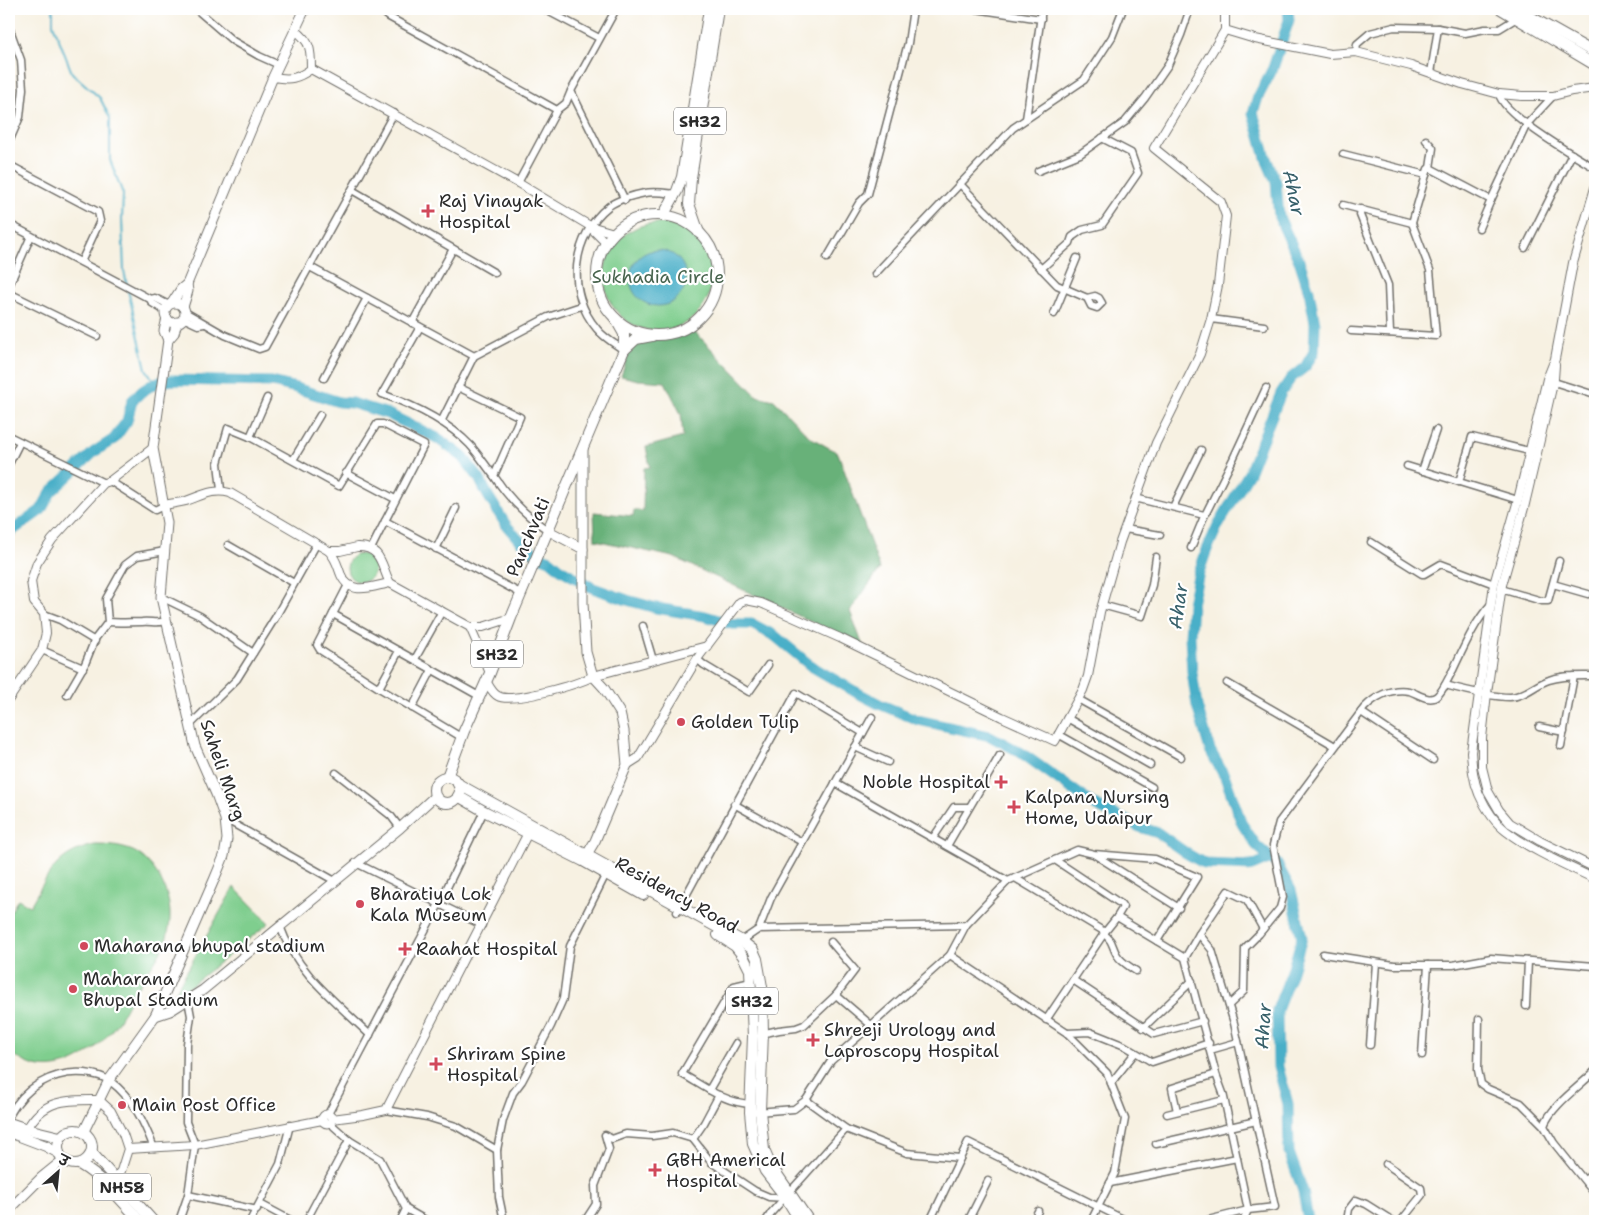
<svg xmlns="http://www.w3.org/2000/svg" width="1604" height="1230" viewBox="0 0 1604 1230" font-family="'Shantell Sans','Playpen Sans Deva',sans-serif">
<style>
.green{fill:#7fce8e;stroke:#557c5c}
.forest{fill:#67b179;stroke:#496e52}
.water{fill:#49afc8;stroke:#3a6d7a}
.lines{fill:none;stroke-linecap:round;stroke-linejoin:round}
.stream{stroke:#49afc8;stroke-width:2}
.river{stroke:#49afc8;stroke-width:11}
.minor-casing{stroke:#72706b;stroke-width:9}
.tertiary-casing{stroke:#72706b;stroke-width:10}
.secondary-casing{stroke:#72706b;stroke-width:11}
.primary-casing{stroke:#72706b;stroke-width:12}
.trunk-casing{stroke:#72706b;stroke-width:12}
.minor{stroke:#fff;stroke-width:6}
.tertiary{stroke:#fff;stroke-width:8}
.secondary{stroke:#fff;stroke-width:9}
.primary{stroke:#fff;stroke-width:10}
.trunk{stroke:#fff;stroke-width:10}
.poi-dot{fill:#d1495b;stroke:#fff;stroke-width:2}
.labels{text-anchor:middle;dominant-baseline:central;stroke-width:4.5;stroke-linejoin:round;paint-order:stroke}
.shield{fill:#fff;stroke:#6b6b6b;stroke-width:1}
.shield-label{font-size:16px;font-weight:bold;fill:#2b2b2b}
.poi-label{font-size:18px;fill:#2b2b2b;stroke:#fff;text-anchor:start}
.park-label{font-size:18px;fill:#48644e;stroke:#fff}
.street-label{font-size:18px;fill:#2b2b2b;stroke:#fff}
.water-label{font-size:19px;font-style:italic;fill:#37606a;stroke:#fff}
</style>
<rect width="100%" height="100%" fill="#fff"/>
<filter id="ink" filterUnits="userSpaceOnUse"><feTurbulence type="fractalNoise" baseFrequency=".02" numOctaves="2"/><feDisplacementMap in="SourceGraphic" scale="10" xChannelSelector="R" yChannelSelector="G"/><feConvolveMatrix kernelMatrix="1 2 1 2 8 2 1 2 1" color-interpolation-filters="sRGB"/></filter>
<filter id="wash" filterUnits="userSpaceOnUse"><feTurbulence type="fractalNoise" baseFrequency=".0096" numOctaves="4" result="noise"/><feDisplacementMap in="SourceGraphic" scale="20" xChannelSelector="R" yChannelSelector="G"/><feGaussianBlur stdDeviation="1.12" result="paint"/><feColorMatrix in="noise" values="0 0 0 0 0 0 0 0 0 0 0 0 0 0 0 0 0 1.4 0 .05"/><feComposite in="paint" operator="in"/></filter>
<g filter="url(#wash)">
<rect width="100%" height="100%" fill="#f7f1e2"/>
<g class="green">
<circle cx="658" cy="277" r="54"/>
<circle cx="361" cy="568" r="14"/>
<path d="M95,845c14,0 25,1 38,6 22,10 38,42 37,67 0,6 -2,16 -4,22 -5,14 -23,39 -32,52 -8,15 -16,33 -28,45 -19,22 -53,40 -81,25 -6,-3 -11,-7 -16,-10v-112l1,-2 -1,-1v-22l9,-16 12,7c19,-32 26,-53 65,-61z"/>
<path d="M234,887l35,36 -100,80z"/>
</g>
<path class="forest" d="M695,332l62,64 17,4 36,37 28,16 42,116 -30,42 13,35 -190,-89 -78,-17 -1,-28 39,4 1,-6 9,1 1,-43 6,-1 -4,-20 37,-10 -2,-23 -16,-32 -27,-2 -17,-4 7,-21 12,-15 33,-3z"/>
<circle class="water" cx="658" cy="278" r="28"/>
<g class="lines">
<g class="stream">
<path d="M53,9v15l19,49 28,25 10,20v42l13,34 -1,25 2,52 3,14"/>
<path d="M128,290l18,79 9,14"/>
</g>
<g class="river">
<path d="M1288,9l1,11 -16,48 -15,29 -5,16 14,48 9,21 3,35 21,46 9,28 6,32 -1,29 -9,15 -14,11 -10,15 -32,80 -31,52 -12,27 -7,20 -7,32 -2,32 2,36 5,34 13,44 15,27 17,47 14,21 21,19 14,26 11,48 -11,36 -14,36 1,57 10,37 1,48 14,39 5,30"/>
<path d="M9,533l32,-23 10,-18 43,-40 20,-13 13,-18 5,-20 9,-9 14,-9 17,-3 100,2 24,6 43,14 13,1 36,11 49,24 26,19 16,21 8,16 19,31 13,15 18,15 13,5 12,10 31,18 34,12 29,8 49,8 27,8h20l23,12 36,30 43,25 25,13 39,16 72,16 30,16 76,54 44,21 18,6 28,20 19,11 47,2 19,-8"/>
</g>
</g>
</g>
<g filter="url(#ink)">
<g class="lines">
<defs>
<g id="minor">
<path d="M196,9l37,32 26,15 20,9"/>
<path d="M385,9l-2,3 6,5 168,93"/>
<path d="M544,9l55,29"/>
<path d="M616,9l-45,82 54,109"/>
<path d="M976,9l65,10"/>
<path d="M9,27l12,33 2,29 -3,28 -11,25"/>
<path d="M1438,28l27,5 20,-4h14l18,-11"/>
<path d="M1356,52l1,-8 13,-11 24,-6 44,1 -7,45"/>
<path d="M1499,94c4,21 76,62 96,74"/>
<path d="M1026,119l16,-110"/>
<path d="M1426,140l7,8 -3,20"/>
<path d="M1343,154l83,21 2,-6 2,-1 61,32 36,-76 26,-28"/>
<path d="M13,167l85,45 2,9 -19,41"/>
<path d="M1038,171l42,-17 45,-32 20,-24 23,-33 13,-30 9,-26"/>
<path d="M518,183l39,-73 9,-7 5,-12"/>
<path d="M960,184l97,101 30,13 8,-2 4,2 3,5 -5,5 -6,-2 -4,-8"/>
<path d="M352,190l143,83"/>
<path d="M1343,205l69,18"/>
<path d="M1361,209l-1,6 28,70 2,48"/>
<path d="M9,224l141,75 2,4 13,8"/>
<path d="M1479,228l12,-28"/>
<path d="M1525,248l47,-94"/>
<path d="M827,258l32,-55 9,-9 40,-151 5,-34"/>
<path d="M310,267l164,89 74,-39 33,-11"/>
<path d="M1041,269l29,-26 2,-6 10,-7 20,-5 36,-52 -7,-20 -29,-15"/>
<path d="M875,274l138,-146 71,-48 28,-43 11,-28"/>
<path d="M9,286l22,-50"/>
<path d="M9,293l88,43"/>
<path d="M150,299l5,-1 14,7"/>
<path d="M185,312l40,23 34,14 6,-2 129,-234"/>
<path d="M1054,314l23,-56"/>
<path d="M183,318l15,7 6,-1"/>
<path d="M1211,319l53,7"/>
<path d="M412,323l41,-74"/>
<path d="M420,327l-38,67c31,11 65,27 88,51 9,10 16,21 24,31"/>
<path d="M1351,331l85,5 -6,-66 -18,-47 14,-48"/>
<path d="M624,350c-9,-6 -20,-12 -27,-21 -31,-36 -26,-93 12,-123 8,-6 25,-11 36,-13 9,-2 21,0 30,1"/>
<path d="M324,378l43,-80"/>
<path d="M1554,382l41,13"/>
<path d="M458,387l62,30 -26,59c15,23 32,40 55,55"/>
<path d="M441,422l33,-66"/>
<path d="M9,436l95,47"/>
<path d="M250,437l17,-39"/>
<path d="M293,460l27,-45"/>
<path d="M9,464l11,-22"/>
<path d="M1407,466l111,34"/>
<path d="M1422,471l14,-41"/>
<path d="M346,473l49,26"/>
<path d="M110,481l45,29 10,-5"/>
<path d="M1459,482l13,-45 61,15"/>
<path d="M221,490l-3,-27 10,-35 22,9 89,49 38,-62h6l41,21 -39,76"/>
<path d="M1135,498l69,17"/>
<path d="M1173,507l28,-57"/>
<path d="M1125,529l35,6"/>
<path d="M1371,542l51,32h2l17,-10 53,20"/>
<path d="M228,545l66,38"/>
<path d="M1191,548l12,-29 30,-60 33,-71"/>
<path d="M371,549l14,-28 137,73"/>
<path d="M436,549l20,-41"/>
<path d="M1553,584l35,10"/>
<path d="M348,585l-31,60 3,5 59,38 82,49"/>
<path d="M1501,589l41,12h6l11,-40"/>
<path d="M161,597l39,19 53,37"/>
<path d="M1102,605l40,11 10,-31 4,-28"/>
<path d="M44,614l16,6 35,21"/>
<path d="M333,614l146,82"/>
<path d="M108,622c12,1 22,0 34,0 8,-1 16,2 24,-1"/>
<path d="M643,626l10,34"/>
<path d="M42,650l41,18"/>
<path d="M415,659l27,-48"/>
<path d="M697,659l7,6 45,27 19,-27"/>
<path d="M1227,683l108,63"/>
<path d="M1445,685c19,5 46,12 65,12 14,0 26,-13 39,-17 14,-5 31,-4 46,-4"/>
<path d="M379,688l20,-37"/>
<path d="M67,695l18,-31 10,-25 13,-17 -2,-23 19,-34 12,-9 28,-5"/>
<path d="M1078,699l103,58"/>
<path d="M412,708l20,-38"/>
<path d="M1361,712l72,48"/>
<path d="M1067,718l83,47"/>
<path d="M190,725l47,-46 38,-61 42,-75"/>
<path d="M1539,727l25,5"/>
<path d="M1058,734l94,53"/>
<path d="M1561,746l13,-70"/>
<path d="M855,747l33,15"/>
<path d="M336,773l55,43 9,12"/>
<path d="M835,783l173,98"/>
<path d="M734,804l68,38"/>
<path d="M225,819l110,62"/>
<path d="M933,838l21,-31h15"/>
<path d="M947,846l53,-91"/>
<path d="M1095,855l84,53"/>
<path d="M1055,860l66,44 2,3 -6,10"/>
<path d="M356,863l126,62"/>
<path d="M1015,878l90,54 12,-15 68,41 31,116 7,19 25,117 -5,11"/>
<path d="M677,912l119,-219 67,40"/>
<path d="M280,926c16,46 56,76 90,109"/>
<path d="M759,929l12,-31 101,-181"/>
<path d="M1104,934c10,8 7,11 13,21 4,7 12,11 19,16"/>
<path d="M1199,934l29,-43 19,9 16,29"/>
<path d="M740,942l19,-13 207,-4 42,-44 69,-31 17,4 61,5 42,18 -40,64"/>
<path d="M1323,954l71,11h59l38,-7 104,8"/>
<path d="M950,955l117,78 40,40 18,46 -10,54 -24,48"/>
<path d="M1185,958l14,-24 13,16 22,73 41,184 -27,3 -44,11"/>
<path d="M1073,980l81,54 49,-13"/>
<path d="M751,982l-17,4 -52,88c23,13 43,29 69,30"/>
<path d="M836,995l35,30"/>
<path d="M1229,1005l15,-14 1,-43 14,-14 21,-26 3,-11 -10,-52 6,-23 85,-114c12,-12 27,-20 45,-17 8,2 20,12 28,5 7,-6 11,-18 16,-26 11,-23 21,-47 38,-66"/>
<path d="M1526,1006l2,-45"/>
<path d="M1479,1019l-1,51 3,14 7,5 33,14 23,23"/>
<path d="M1046,1020l59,-88"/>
<path d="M1143,1028l49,-47"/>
<path d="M1067,1033l23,-1 35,14 27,16 57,-19"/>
<path d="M761,1034l18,-4 17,-2 8,-3 32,-30 19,-25 -24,-28"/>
<path d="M1370,1045l6,-82"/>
<path d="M1210,1050l28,-8"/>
<path d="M1422,1055l6,-90"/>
<path d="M1595,1071c-15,15 -45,36 -51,55l10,17 41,51"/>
<path d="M1111,1083l24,-30"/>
<path d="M709,1090l27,-47"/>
<path d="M806,1100l40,29 61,24 53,5"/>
<path d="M386,1110l41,7 29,9 41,24"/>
<path d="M1177,1111l-5,-23 44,-14"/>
<path d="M757,1112l37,-3 12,-9 25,-39 119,-106 16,-30"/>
<path d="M328,1114l111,-210 45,-93"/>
<path d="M1167,1114l57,-14"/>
<path d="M9,1116c15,-28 43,-46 76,-43 8,1 18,3 25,8 23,17 34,41 44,67"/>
<path d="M330,1123l19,17 31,19 26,50 -6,12"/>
<path d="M693,1139l11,-16 15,-28"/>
<path d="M1156,1144l100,-23"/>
<path d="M1386,1164l35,24 1,7 -21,26"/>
<path d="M1585,1180l10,-9"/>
<path d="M1110,1183l127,-25"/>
<path d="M188,1195l69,15"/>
<path d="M260,1204l32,17"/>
<path d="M406,1209l21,12"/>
<path d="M179,1221l9,-26 7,-50 -9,-23 1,-78 4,-28 -3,-16"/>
<path d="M250,1221l30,-57 10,-39"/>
<path d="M306,1221l43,-81"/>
<path d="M504,1221l-5,-24 -2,-47 6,-30 10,-27 9,-12 29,-55 12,-27 7,-53 36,-72"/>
<path d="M585,1221l11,-17 -1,-18 14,-37 -4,-14 7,4 14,-5 26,2 21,-3 20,6 18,23 44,29 14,6 17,1"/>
<path d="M766,1221l5,-8 75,-84"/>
<path d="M930,1221l38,-79 159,79"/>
<path d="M968,1221l20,-40"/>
<path d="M1033,1221l5,-10"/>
<path d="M1347,1221l2,-12 7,-9 10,4 27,17"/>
</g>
<g id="tertiary">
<path d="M1225,9v21l30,9 75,15 26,-2 55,14 51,18 37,10 23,2h31l19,-5 23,-3"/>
<path d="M311,69l207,114 72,43 24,7"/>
<path d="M273,77c17,3 24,2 38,-8 0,-19 0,-27 -16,-39"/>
<path d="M1595,188l-22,75 -18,96 -8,20 -29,121 -24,84 -23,168c1,14 2,28 8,42 6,13 15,28 27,37 26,20 60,34 89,48"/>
<path d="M591,228l15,15"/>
<path d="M1555,365l-1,14 -17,74 -13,55 -22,77 -15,108 -5,45v29l6,24 11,19 11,13 30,18 55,27"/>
<path d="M165,505c7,-2 14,-2 21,-4 15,-5 27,-13 44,-8l99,58"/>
<path d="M357,547c25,-1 24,19 33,36 -17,3 -39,14 -49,-8 -4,-10 -4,-15 -12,-24h11z"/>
<path d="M390,583l80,44h13l28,-9"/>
<path d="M470,627l20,46"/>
<path d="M486,681c3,5 7,13 12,15 13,8 81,-12 95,-20l114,-30"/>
<path d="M9,699l33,-49 4,-17 -2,-19 -10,-12 -3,-21 6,-18 15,-23 52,-57 6,-2 43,-33"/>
<path d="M627,765l11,-7 59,-99 43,-57 6,-2 15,3 79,35 162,79 53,24 28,-51 5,-14 12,-64 20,-70 36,-99 44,-89 11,-35 7,-34 8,-69 -5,-14 -67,-54 71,-118"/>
<circle cx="327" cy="1119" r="4.5"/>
<path d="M332,1119l31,-4 23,-5 144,-281"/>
<path d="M27,1129c17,-31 41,-29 72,-29l12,11 12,23 5,15 -7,22 -6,7"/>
<path d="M128,1149l67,-4 127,-25"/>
</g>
<g id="secondary">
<path d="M172,303l9,-14 6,-5 86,-207 32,-68"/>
<circle cx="175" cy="313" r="10"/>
<path d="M183,307l5,-16 -1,-7"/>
<path d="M167,318l-3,13 4,9"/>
<path d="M549,531l34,18"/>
<path d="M583,861l12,-20 32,-76 -3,-34 -4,-18 -16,-25 -11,-12 -7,-24 -3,-49v-154"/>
<path d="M155,1016l15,-5 33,-21 197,-162 35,-32"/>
<path d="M84,1131l25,-51 46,-64 59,-136 10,-24 3,-17 -2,-20 -9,-25 -21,-48 -34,-149 6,-74 -14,-75 15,-108 6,-7 3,-11"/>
<path d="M9,1210l33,-33 21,-17"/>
</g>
<g id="primary">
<path d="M1501,9l94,56"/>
<path d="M1517,9l78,44"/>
<circle cx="657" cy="275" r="60"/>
<path d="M663,216l14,-25 5,-14 27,-168"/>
<path d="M699,233l-10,-29 2,-26 27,-169"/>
<path d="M624,350l12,-11 16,-3"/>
<path d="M447,777l17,-46 26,-58 21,-55 113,-268v-16l-9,-16"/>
<circle cx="447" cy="790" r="13"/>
<path d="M458,784l284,157 11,9 4,9 5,28 1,46 -3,78 4,39 6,14 39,57"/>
<path d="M458,796l26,15 99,50 60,34"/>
<path d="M718,935l17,11 8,10 7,14 3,66 -3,76 3,32 12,27 21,27 14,23"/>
</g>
<g id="trunk">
<path d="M9,1123l18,6 33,8"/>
<circle cx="75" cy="1147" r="17"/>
<path d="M9,1132l37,14 13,7"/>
<path d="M92,1153l61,68"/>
<path d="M79,1164c24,14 42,36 61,57"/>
</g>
</defs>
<use href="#minor" class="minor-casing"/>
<use href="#tertiary" class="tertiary-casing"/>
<use href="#secondary" class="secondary-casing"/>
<use href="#primary" class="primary-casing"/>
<use href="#trunk" class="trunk-casing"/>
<use href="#minor" class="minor"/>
<use href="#tertiary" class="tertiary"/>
<use href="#secondary" class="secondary"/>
<use href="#primary" class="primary"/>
<use href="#trunk" class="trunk"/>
</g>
</g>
<g class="poi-dot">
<path d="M425.5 203.5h5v5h5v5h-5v5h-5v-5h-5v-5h5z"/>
<circle cx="681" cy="722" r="5"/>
<path d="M998.5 774.5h5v5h5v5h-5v5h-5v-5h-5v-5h5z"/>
<path d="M1011.5 799.5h5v5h5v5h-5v5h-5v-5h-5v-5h5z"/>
<circle cx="360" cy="904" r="5"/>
<circle cx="84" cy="946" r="5"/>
<path d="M402.5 941.5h5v5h5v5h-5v5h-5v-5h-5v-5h5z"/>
<circle cx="73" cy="989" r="5"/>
<path d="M810.5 1032.5h5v5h5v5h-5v5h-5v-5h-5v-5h5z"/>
<path d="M433.5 1056.5h5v5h5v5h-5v5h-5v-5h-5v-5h5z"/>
<circle cx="122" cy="1105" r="5"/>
<path d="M652.5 1162.5h5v5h5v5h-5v5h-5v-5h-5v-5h5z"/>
</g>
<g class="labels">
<g class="shield">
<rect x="674" y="107.5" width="52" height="27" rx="4"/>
<rect x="471" y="640.5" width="52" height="27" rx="4"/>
<rect x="726" y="987.5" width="52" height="27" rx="4"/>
<rect x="93" y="1173.5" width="58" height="27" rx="4"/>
</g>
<g class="shield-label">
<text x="700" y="121">SH32</text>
<text x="497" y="654">SH32</text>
<text x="752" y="1001">SH32</text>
<text x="122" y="1187">NH58</text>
</g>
<g class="poi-label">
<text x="439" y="201">Raj Vinayak<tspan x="439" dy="21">Hospital</tspan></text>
<text x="691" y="722">Golden Tulip</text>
<text x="990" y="782" text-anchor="end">Noble Hospital</text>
<text x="1025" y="797">Kalpana Nursing<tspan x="1025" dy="21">Home, Udaipur</tspan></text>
<text x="370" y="894">Bharatiya Lok<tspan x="370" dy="21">Kala Museum</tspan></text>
<text x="94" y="946">Maharana bhupal stadium</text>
<text x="416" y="949">Raahat Hospital</text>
<text x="83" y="979">Maharana<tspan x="83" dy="21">Bhupal Stadium</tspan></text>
<text x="824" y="1030">Shreeji Urology and<tspan x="824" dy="21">Laproscopy Hospital</tspan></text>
<text x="447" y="1054">Shriram Spine<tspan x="447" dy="21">Hospital</tspan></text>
<text x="132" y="1105">Main Post Office</text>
<text x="666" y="1160">GBH Americal<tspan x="666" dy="21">Hospital</tspan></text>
</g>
<g class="park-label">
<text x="658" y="277">Sukhadia Circle</text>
</g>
<g class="street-label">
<text transform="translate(528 537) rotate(-67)">Panchvati</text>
<text transform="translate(223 770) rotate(71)">Saheli Marg</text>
<text transform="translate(677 895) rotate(29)">Residency Road</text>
</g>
<g class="water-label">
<text transform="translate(1294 193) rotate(78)">Ahar</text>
<text transform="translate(1178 606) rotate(-82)">Ahar</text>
<text transform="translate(1263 1026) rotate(-86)">Ahar</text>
</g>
</g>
<rect width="1604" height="1230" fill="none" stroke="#fff" stroke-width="30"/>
<g transform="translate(58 1172) rotate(27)" stroke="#ffffff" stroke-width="4" paint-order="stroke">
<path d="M0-4L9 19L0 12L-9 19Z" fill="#2b2b2b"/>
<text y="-8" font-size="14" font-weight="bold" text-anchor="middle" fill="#2b2b2b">उ</text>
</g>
</svg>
